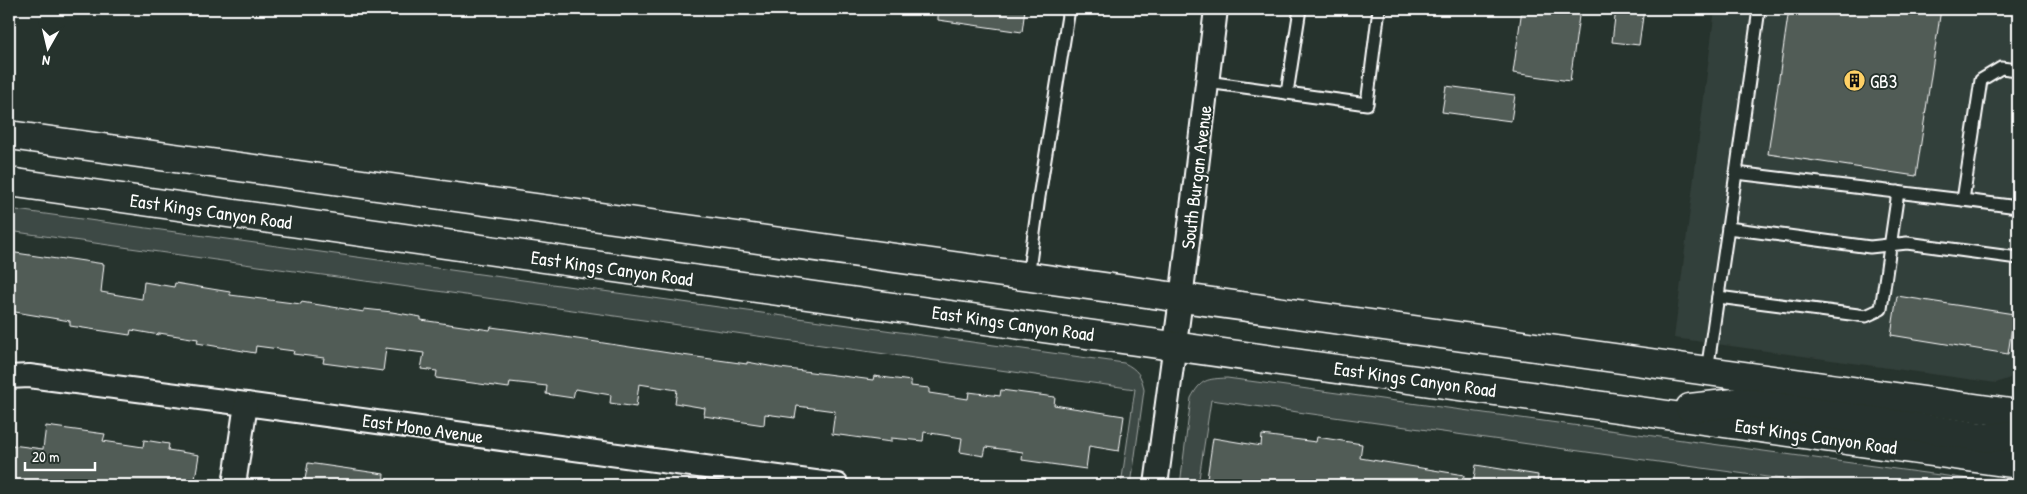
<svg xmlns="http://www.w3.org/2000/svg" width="2027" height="494" viewBox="0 0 2027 494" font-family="'Patrick Hand',sans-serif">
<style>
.built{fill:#333f3a}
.green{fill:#3e4944;stroke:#9ea4a2}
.building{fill:#515c57;stroke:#fff}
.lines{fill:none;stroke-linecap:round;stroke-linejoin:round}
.service-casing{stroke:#fff;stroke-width:15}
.minor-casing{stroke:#fff;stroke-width:26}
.secondary-casing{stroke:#fff;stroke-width:31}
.service{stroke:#26332d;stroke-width:11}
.minor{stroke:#26332d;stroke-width:22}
.secondary{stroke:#26332d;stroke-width:28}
.labels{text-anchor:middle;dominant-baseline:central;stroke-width:4;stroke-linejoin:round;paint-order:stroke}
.poi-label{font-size:19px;fill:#fff;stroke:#26332d;text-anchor:start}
.street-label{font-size:19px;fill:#fff;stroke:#26332d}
</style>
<rect width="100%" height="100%" fill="#26332d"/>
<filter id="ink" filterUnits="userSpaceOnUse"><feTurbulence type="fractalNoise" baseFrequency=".02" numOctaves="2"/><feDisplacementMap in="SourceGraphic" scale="10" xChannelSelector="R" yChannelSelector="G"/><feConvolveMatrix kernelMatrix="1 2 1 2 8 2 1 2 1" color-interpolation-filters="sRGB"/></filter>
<g filter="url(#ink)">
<path class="built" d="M1715,9h303v366l-22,8 -322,-45z"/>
<g class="green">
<path d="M9,209l1115,154c13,6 18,13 20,27l-13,95h-10l14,-96 -1126,-158z"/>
<path d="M1227,378l786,107h-188l-614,-85 -13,85h-18l11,-87c10,-19 16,-19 36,-20z"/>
</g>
<g class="building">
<path d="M938,9h87l-3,23 -84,-12z"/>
<path d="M1522,9h58l-10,72 -57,-8z"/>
<path d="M1616,9h28l-5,36 -27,-3z"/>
<path d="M1789,9h152l-25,167 -148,-22z"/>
<path d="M1446,86l69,9 -4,26 -69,-9z"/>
<path d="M9,252l55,8v-2l40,6 -3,28 41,7 2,-17 30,5 1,-4 55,9v3l71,9v-2l63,10v-3l28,3 29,5v3l69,10 1,-3 60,8 131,20 65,9v-2l33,6 93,12 1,-4 37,5v5l18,2v5l39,6 1,-7 31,4 1,-6 54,7 -1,8 70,11 -5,35 -30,-5 -3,23 -64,-9 1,-8 -37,-5 -2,9 -24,-4 2,-14 -38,-6 -1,9 -32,-3v4l-59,-8 3,-23 -38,-5 -2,12 -30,-4 -1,11 -60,-9 1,-8 -30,-5 2,-13 -38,-6 -3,23 -26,-4 1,-8 -36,-6 -2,9 -27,-4 1,-8 -37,-4 -1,6 -73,-10 1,-7 -16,-2 3,-16 -38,-5 -3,23 -60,-8 1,-5 -31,-4 1,-3 -38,-5 -1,7 -58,-10 1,-4 -39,-6v2l-28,-5 -1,5 -60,-9v-5l-61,-10z"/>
<path d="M1897,296l117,18 -6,40 -117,-19z"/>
<path d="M46,426l59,8 -2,7 40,6 1,-7 25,4 -1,6 31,5 -5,30h-81l-47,-7 -1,7h-12l-44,-5 3,-35 31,4z"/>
<path d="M1262,435l54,7 1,-5 45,7 -2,14 104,17 -1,10h-257l7,-47 48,8z"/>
<path d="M308,463l76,11 -1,11h-79z"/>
<path d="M1476,465l62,10 -1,10h-64z"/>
</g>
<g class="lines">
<defs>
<g id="service">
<path d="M1300,9l-13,84 80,11 12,-95"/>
<path d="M1207,82l80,11"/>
<path d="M1736,173l23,-164"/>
<path d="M1963,200l55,7"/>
<path d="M1728,228l142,19 37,-4 111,15"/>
<path d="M1028,277l11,-80 30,-188"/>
<path d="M1718,297l148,19 15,-7 17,-117"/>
<path d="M1707,371l29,-198 227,27 18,-120 20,-12 17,2"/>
</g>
<g id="minor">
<path d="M9,377l20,-1 217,28 591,81"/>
<path d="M234,485l12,-81"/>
<path d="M1156,485l25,-186 35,-290"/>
</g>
<g id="secondary">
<path d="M9,135l2009,279"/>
<path d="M9,182l669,95 1340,187"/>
<path d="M1690,408l53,-6 247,36 28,-4"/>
</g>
</defs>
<use href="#service" class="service-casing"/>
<use href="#minor" class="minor-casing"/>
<use href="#secondary" class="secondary-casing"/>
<use href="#service" class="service"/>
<use href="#minor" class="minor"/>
<use href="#secondary" class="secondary"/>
</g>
</g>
<defs>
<symbol id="building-disc" viewBox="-11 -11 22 22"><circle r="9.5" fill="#ffd166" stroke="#26332d"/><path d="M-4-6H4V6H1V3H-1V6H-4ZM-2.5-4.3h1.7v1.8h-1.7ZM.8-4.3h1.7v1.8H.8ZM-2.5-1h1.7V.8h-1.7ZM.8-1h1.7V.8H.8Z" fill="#111"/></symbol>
</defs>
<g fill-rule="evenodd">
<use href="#building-disc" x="1842" y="68" width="25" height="25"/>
</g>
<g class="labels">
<g class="poi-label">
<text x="1870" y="81">GB3</text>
</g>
<g class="street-label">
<text transform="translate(1196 177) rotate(-83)">South Burgan Avenue</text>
<text transform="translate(211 211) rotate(8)">East Kings Canyon Road</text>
<text transform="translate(612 268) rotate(8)">East Kings Canyon Road</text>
<text transform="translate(1013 323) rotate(8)">East Kings Canyon Road</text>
<text transform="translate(1415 379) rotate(8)">East Kings Canyon Road</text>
<text transform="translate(423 428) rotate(8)">East Mono Avenue</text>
<text transform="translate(1816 436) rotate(8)">East Kings Canyon Road</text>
</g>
</g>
<rect width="2027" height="494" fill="none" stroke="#26332d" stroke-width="30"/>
<rect x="15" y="15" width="1997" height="464" fill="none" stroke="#fff" stroke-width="2" filter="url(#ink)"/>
<g transform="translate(48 48) rotate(188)" stroke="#26332d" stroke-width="4" paint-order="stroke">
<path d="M0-4L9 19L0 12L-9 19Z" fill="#ffffff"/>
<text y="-8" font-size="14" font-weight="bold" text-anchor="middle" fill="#ffffff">N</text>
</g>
<path d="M25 462v8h70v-8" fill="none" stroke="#ffffff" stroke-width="2.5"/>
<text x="32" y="462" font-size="15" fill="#ffffff" stroke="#26332d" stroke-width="4" paint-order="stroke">20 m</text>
</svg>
